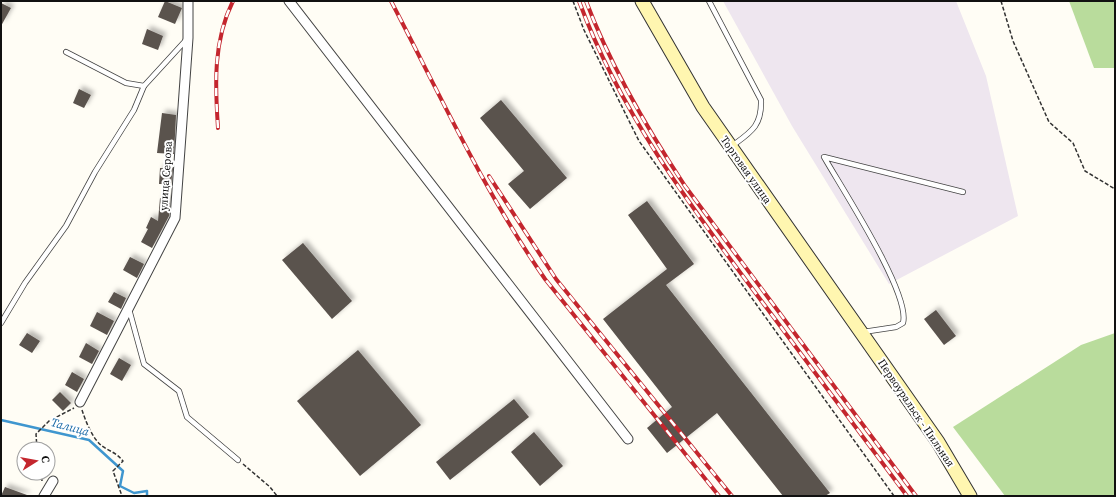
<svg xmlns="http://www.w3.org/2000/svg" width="1116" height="497" viewBox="0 0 1116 497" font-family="'Source Serif 4',serif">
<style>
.industrial{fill:#eee6ef}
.forest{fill:#b9dc9c}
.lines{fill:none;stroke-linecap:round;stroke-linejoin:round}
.stream{stroke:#3f96cf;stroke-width:2.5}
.building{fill:#5a524d;filter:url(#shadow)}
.lane-casing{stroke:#444;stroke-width:6}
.street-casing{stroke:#444;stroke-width:11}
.secondary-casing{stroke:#333;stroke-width:15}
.path{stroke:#333;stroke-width:1.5;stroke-dasharray:4 2;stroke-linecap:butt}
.lane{stroke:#fff;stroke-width:4.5}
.street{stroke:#fff;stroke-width:9}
.secondary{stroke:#fff6b0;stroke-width:13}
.rail-casing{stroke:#c4262e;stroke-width:4}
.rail{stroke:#fff;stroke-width:2.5;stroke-dasharray:8;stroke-linecap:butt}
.labels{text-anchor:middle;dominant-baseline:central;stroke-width:4;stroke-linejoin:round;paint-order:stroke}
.street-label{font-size:11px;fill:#111;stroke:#fff}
.water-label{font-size:12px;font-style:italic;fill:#1768a6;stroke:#fff}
</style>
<defs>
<filter id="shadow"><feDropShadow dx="3.5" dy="-3.5" stdDeviation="2" flood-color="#0004"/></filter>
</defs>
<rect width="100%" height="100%" fill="#fffdf5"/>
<path class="industrial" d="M723,1h233l30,75 32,140 -129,68 -97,-158z"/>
<g class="forest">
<path d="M1069,1h46v67h-21z"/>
<path d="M1115,333v163h-110l-52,-69 128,-82z"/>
</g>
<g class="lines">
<path class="stream" d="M1,420l88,20 34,31 -3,15 14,7 13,-2v5"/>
</g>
<g class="building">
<path d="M165,1l17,7 -7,16 -17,-7z"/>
<path d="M1,3l10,5 -10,18z"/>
<path d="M147,29l16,7 -5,14 -16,-6z"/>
<path d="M79,89l12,6 -7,13 -11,-5z"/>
<path d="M501,100l66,78 -37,31 -22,-25 16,-13 -44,-53z"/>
<path d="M162,113l14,2 -2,39 -17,-1z"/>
<path d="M160,168h13l-2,16h-12z"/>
<path d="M160,198l10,1 -1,17 -17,32 -11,-6 7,-13 -2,-1 5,-11 7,4z"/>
<path d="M647,201l47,63 -28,21 164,208 -5,3h-42l-66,-83 -50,40 -20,-25 25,-21 -69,-88 64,-50 -39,-54z"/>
<path d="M303,243l49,58 -20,18 -50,-59z"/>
<path d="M130,257l14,7 -7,14 -14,-8z"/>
<path d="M114,292l12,6 -5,11 -13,-7z"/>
<path d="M936,310l20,26 -12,9 -20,-26z"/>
<path d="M97,312l17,9 -7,14 -17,-9z"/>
<path d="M27,333l13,8 -8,12 -13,-8z"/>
<path d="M86,343l13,8 -7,13 -13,-7z"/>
<path d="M358,350l63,75 -61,51 -63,-75z"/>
<path d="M119,358l12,7 -9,16 -12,-7z"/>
<path d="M72,372l12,7 -7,13 -12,-7z"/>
<path d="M60,392l11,11 -8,8 -11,-11z"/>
<path d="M514,399l15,18 -79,63 -14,-18z"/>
<path d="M534,432l29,34 -23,20 -29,-34z"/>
<path d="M5,487l22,8v1h-26z"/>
</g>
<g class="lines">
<defs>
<g id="lane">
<path d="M709,1l52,99c1,26 -10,32 -29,46"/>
<path d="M66,52l60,31 18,3 43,-47"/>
<path d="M129,309l15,55 35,27 8,26 51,43"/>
<path d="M1,323l24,-40 41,-57 29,-54 39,-62 10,-24"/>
<path d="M863,332l33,-5 7,-4c8,-29 -62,-136 -79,-166l139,35"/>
</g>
<g id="street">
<path d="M289,1l339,438"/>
<path d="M80,402l95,-184 13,-180v-37"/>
<path d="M44,496l9,-15"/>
</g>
<path id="secondary" d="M642,1l61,106 235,335 32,54"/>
</defs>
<use href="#lane" class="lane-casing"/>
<use href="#street" class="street-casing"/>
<use href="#secondary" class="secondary-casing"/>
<g class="path">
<path d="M573,1l11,29 55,111 255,355"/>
<path d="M1001,1l12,40 36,81 24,21 12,28 30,18"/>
<path d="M82,410c4,12 10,28 20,36 7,5 15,7 21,15l-10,10 9,25"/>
<path d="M37,449l-1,-15 13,-13 25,-13"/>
<path d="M243,464l27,23 7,9"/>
<path d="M41,473l1,8"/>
</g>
<use href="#lane" class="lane"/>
<use href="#street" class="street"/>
<use href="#secondary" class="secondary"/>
<defs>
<g id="rail">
<path d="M391,1c49,94 94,192 154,278l174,217"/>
<path d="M579,1c40,109 109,202 178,294 50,67 100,134 150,201"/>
<path d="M586,1c25,66 60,126 99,185l231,310"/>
<path d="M218,128c-3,-43 -5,-87 15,-127"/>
<path d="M489,176l67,103 176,217"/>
</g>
</defs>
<use href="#rail" class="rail-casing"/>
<use href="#rail" class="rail"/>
</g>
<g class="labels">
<g class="street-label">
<text transform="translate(746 170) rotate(55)">Торговая улица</text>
<text transform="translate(166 176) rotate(-86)">улица Серова</text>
<text transform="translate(916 413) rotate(56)">Первоуральск - Пильная</text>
</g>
<g class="water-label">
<text transform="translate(70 427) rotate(15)">Талица</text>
</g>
</g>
<rect width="1116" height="497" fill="none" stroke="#111111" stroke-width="4"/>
<g transform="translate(36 461) rotate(79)"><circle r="19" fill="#ffffff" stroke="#a0a0a0"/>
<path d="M0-3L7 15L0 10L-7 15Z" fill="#c4262e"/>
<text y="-6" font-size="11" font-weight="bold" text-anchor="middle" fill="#111111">С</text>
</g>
</svg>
